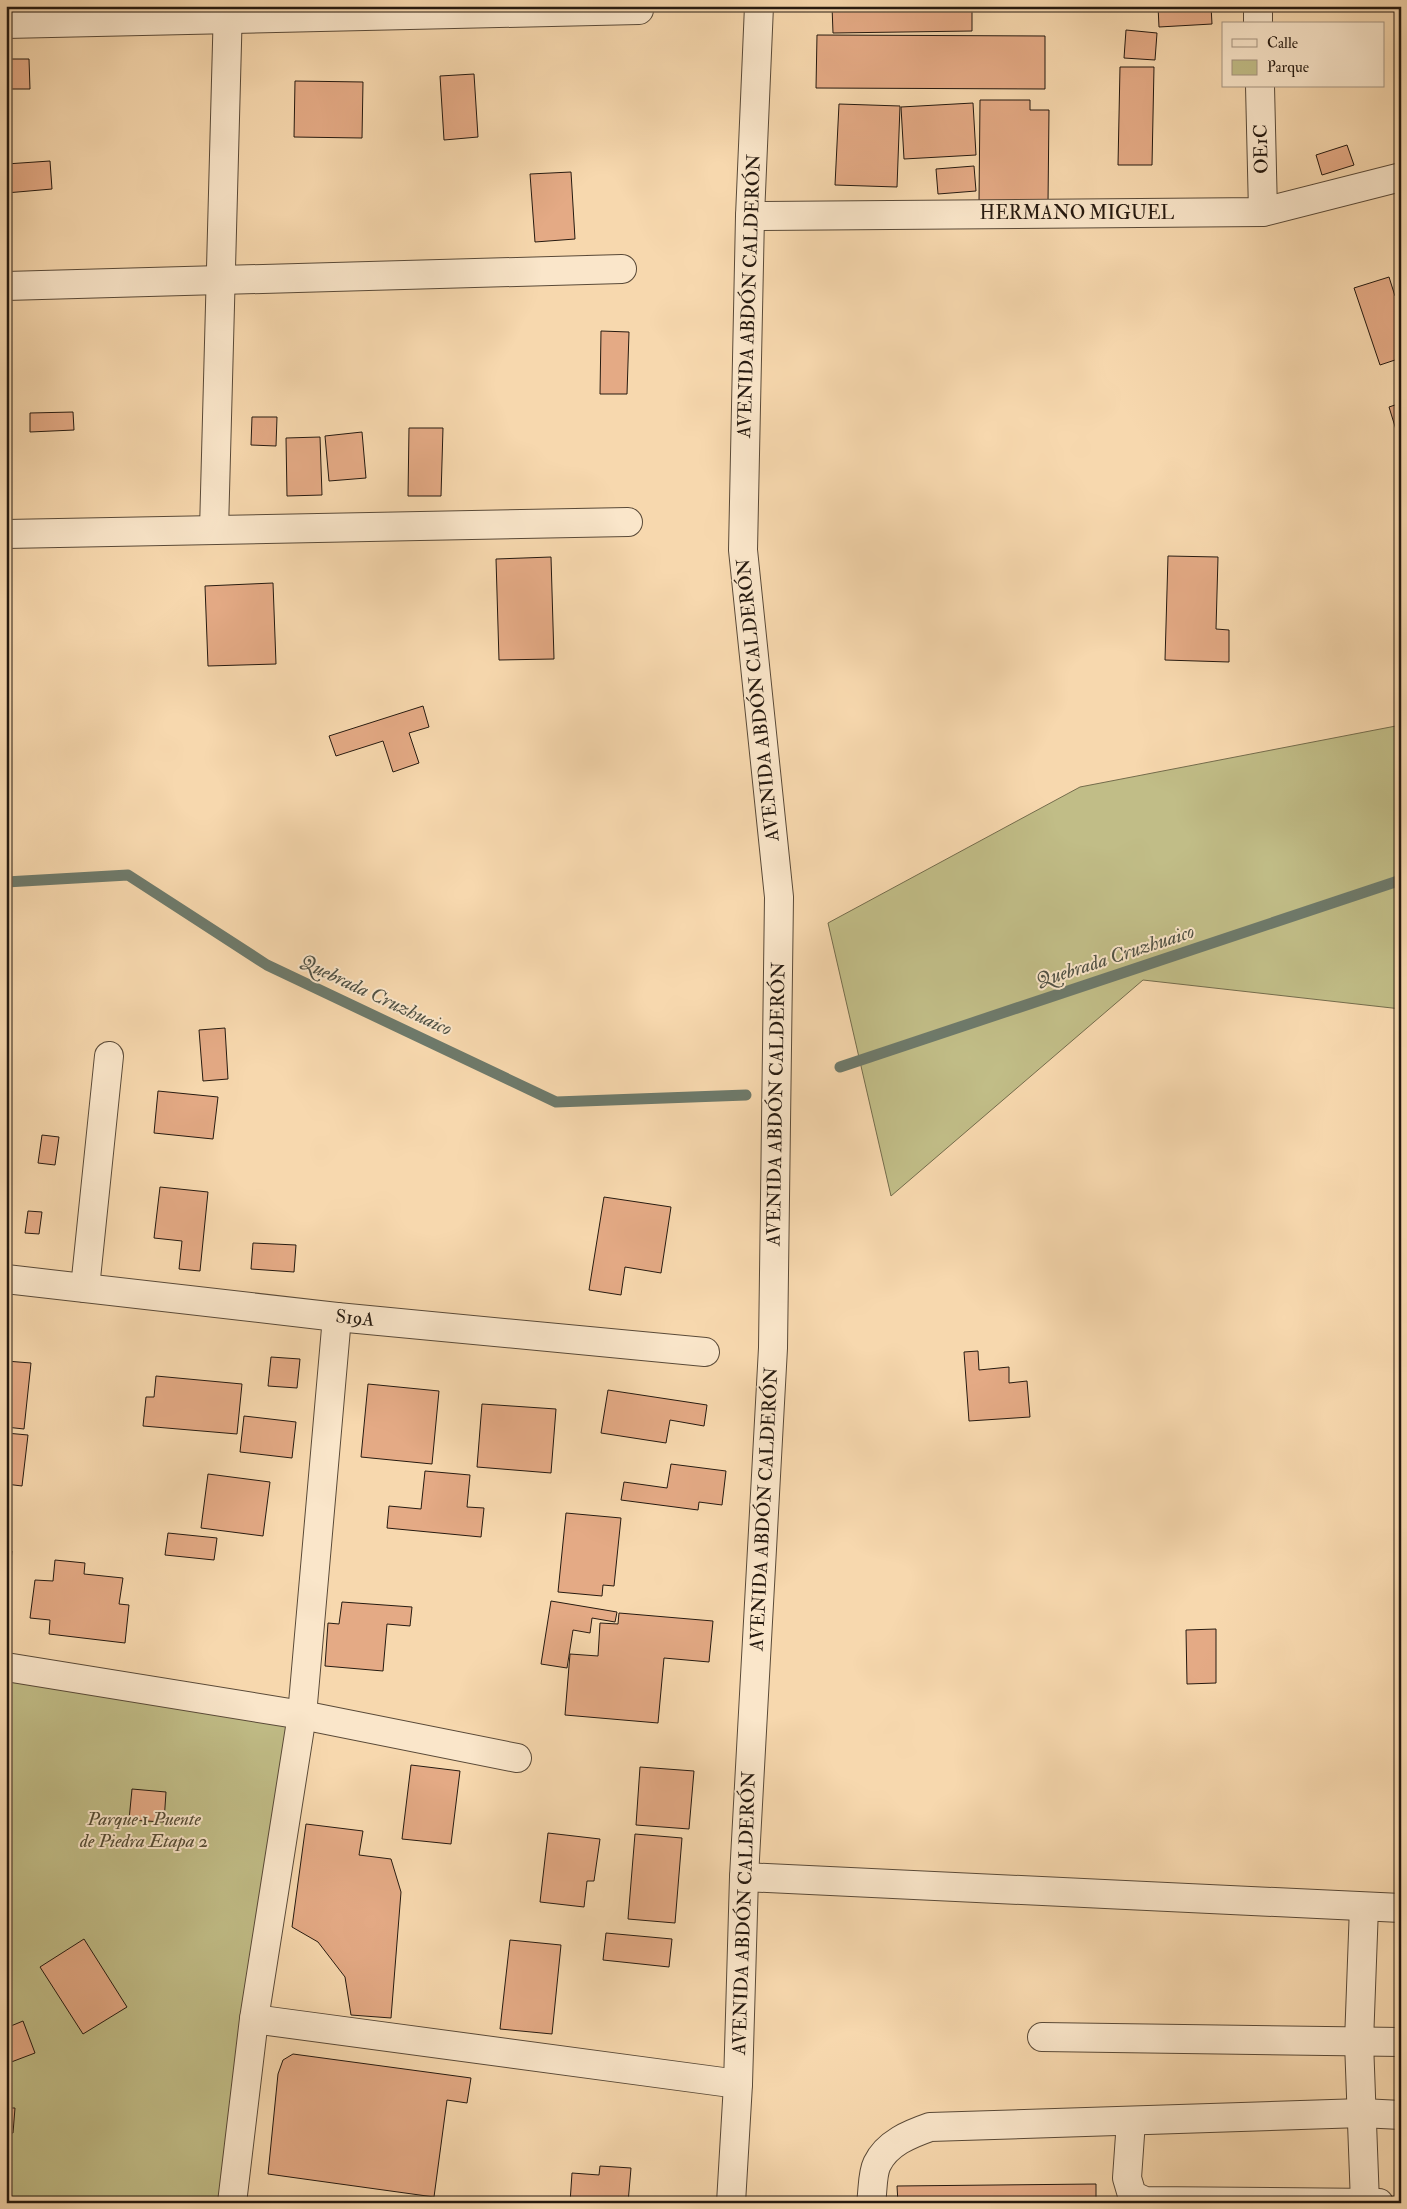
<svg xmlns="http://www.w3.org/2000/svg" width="1407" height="2209" viewBox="0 0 1407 2209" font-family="'IM FELL Double Pica',serif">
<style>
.green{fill:#c1bd87;stroke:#746c4c}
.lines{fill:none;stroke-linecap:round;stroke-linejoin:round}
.stream{stroke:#6e7a6b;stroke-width:11}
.building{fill:#e4aa85;stroke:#261a10}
.minor-casing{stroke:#5a4a38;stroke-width:30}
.minor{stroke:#fae6ca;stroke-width:28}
.labels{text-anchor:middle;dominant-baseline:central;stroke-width:4;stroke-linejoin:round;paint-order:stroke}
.street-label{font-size:19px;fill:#261a10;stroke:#fae6ca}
.park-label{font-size:19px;font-style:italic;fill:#544b34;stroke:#fae6ca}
.water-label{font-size:20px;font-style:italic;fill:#505245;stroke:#fae6ca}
</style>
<rect width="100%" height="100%" fill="#f7d8ae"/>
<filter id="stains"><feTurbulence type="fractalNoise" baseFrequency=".004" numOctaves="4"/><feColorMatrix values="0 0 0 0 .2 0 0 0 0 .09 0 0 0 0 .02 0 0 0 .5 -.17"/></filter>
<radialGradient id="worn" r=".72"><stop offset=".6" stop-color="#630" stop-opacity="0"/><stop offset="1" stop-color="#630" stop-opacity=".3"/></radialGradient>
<g class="green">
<path d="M1401,725v284l-258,-29 -252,216 -63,-273 252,-136z"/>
<path d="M6,1667l296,48 -70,488h-226z"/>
</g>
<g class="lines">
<g class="stream">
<path d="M6,882l122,-7 139,90 289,137 190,-7"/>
<path d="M840,1067l561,-187"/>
</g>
</g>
<g class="building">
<path d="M832,6h140v25l-139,2z"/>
<path d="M1158,6h53l1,18 -53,3z"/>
<path d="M1126,30l31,3 -2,27 -31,-2z"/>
<path d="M817,35l228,1v53l-229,-1z"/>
<path d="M6,59h23l1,30h-24z"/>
<path d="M1120,67h34l-2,98h-34z"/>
<path d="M474,74l4,63 -34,3 -4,-64z"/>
<path d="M295,81l68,1 -1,56 -68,-1z"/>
<path d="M980,100h50v10h19l-1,93 -69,-1z"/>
<path d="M973,103l3,52 -72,4 -3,-52z"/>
<path d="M839,104l61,2 -3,81 -62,-2z"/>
<path d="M1347,145l7,20 -32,10 -6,-20z"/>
<path d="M50,161l2,28 -46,4v-29z"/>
<path d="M974,166l2,25 -38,3 -2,-25z"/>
<path d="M571,172l4,67 -40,3 -5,-68z"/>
<path d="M1389,277l6,19 6,-2v64l-21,7 -26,-77z"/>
<path d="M601,331l28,1 -2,62h-27z"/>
<path d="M1401,403v43l-12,-39z"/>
<path d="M73,412l1,18 -44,2v-19z"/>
<path d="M252,417h25l-1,29 -25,-1z"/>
<path d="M7,427l2,62h-3v-62z"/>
<path d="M409,428h34l-2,68h-33z"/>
<path d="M362,432l4,46 -37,3 -4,-45z"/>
<path d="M320,437l2,58 -35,1 -1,-58z"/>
<path d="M1168,556l50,1 -2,72 13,1v32l-64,-2z"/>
<path d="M551,557l3,102 -55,1 -3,-101z"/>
<path d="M273,583l3,81 -68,2 -3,-80z"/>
<path d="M423,706l6,21 -20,6 10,30 -26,9 -10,-31 -47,15 -7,-20z"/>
<path d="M225,1028l3,51 -25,2 -4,-51z"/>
<path d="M158,1091l60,6 -5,42 -59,-6z"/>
<path d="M42,1135l17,2 -4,28 -17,-2z"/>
<path d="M160,1187l48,5 -8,79 -21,-2 3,-28 -28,-3z"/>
<path d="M604,1197l67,10 -10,66 -36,-6 -4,28 -32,-5z"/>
<path d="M28,1211l14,1 -3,22 -14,-1z"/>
<path d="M253,1243l43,2 -2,27 -43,-3z"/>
<path d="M978,1351l1,19 30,-3v16l18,-2 3,36 -61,4 -5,-69z"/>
<path d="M271,1357l29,2 -3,29 -29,-2z"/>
<path d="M6,1361l25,2 -7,66 -18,-2z"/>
<path d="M156,1376l86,8 -5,50 -94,-8 3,-29h8z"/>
<path d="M368,1384l71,7 -7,73 -71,-7z"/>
<path d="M608,1390l99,15 -3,21 -34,-6 -4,23 -65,-10z"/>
<path d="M482,1404l74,5 -5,64 -74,-6z"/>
<path d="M244,1416l52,6 -4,36 -52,-6z"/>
<path d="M6,1433l22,2 -6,51 -16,-2z"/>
<path d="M671,1464l55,7 -4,34 -23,-3 -1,8 -77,-10 3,-18 43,6z"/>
<path d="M425,1471l45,4 -3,32 17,1 -3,29 -94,-9 2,-22 32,3z"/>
<path d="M208,1474l62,8 -7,54 -62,-8z"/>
<path d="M566,1513l55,5 -7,68 -11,-1 -1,11 -44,-4z"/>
<path d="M168,1533l49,5 -3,22 -49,-5z"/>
<path d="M6,1550l6,1 -6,58z"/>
<path d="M55,1560l30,3 -1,11 39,4 -4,26 10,1 -4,38 -76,-9 1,-14 -20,-2 5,-38 18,1z"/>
<path d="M551,1601l66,11 -2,10 -23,-4 -2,15 -17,-3 -6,38 -26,-4z"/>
<path d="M342,1602l70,5 -2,19 -23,-2 -4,47 -58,-5 3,-43 11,1z"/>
<path d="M619,1613l94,8 -4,41 -45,-4 -6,65 -93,-8 5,-61 28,2 2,-33 18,1z"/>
<path d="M1216,1629v54l-29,1 -1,-54z"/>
<path d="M411,1765l49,6 -9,73 -49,-5z"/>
<path d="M640,1767l54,4 -5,58 -53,-4z"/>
<path d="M132,1789l34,3 -2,30 -35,-2z"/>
<path d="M306,1824l57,7 -4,24 32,4 10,33 -10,126 -40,-3 -6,-38 -27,-35 -26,-15z"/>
<path d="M548,1833l52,6 -6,42h-7l-3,26 -44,-5z"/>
<path d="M635,1834l47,4 -7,85 -47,-4z"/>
<path d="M606,1933l66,6 -3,28 -66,-7z"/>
<path d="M84,1939l43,68 -44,27 -43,-67z"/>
<path d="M510,1940l51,5 -9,89 -52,-5z"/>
<path d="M23,2021l12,32 -29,11v-36z"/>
<path d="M293,2054l178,24 -4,25 -20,-3 -13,97 -166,-23 10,-100 5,-14z"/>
<path d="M6,2108h9l-2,25h-7z"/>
<path d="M600,2166l31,2 -3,35h-58l2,-30 27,2z"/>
<path d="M1096,2184v19h-198l-1,-17z"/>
</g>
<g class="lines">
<defs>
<g id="minor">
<path d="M1258,6v18"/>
<path d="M6,24l633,-14"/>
<path d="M1260,86l3,126"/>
<path d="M750,216l513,-4 138,-35"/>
<path d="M6,286l616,-17"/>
<path d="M214,530l14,-524"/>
<path d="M6,534l622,-12"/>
<path d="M6,1279l331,38 368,35"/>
<path d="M85,1288l24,-232"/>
<path d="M6,1667l296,48 215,43"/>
<path d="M744,1877l657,31"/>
<path d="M1364,1907l-5,135 6,161"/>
<path d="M254,2019l484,65"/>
<path d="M1042,2037l359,5"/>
<path d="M1131,2121l-4,57 5,17 13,6 234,2"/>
<path d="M232,2203l22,-184 48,-304 35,-398"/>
<path d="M731,2203l7,-119 6,-207 29,-529 6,-451 -36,-347 7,-334 9,-210"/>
<path d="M871,2203c2,-12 1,-29 6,-39 10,-21 33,-30 53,-37l432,-14 39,2"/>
</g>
</defs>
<use href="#minor" class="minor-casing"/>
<use href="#minor" class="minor"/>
</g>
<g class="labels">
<g class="street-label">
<text transform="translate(1261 149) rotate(-91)">OE1C</text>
<text x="1077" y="213">HERMANO MIGUEL</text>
<text transform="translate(749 296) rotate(-88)">AVENIDA ABDÓN CALDERÓN</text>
<text transform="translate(758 700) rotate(-96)">AVENIDA ABDÓN CALDERÓN</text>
<text transform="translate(776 1104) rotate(-89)">AVENIDA ABDÓN CALDERÓN</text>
<text transform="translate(355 1318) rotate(6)">S19A</text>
<text transform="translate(764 1509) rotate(-87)">AVENIDA ABDÓN CALDERÓN</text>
<text transform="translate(744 1913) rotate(-88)">AVENIDA ABDÓN CALDERÓN</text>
</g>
<g class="park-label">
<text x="144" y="1819">Parque 1 Puente<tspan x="144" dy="22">de Piedra Etapa 2</tspan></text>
</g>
<g class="water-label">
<text transform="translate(1115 956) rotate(-18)">Quebrada Cruzhuaico</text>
<text transform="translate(376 995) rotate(25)">Quebrada Cruzhuaico</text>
</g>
</g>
<rect width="1407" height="2209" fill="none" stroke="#f7d8ae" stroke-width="25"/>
<rect x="8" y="8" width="1392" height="2194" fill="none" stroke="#261a10" stroke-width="2.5"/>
<rect x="12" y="12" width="1382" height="2184" fill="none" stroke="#261a10"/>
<rect x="1222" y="22" width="162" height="65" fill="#fae6ca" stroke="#a59480"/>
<rect x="1232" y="39" width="25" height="8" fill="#fae6ca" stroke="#a59480"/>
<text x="1267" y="48" font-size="15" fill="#261a10">Calle</text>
<rect x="1232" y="60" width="25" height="15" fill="#c1bd87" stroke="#a59480"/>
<text x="1267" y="72" font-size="15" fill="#261a10">Parque</text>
<rect width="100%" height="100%" filter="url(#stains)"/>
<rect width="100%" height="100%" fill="url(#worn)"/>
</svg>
